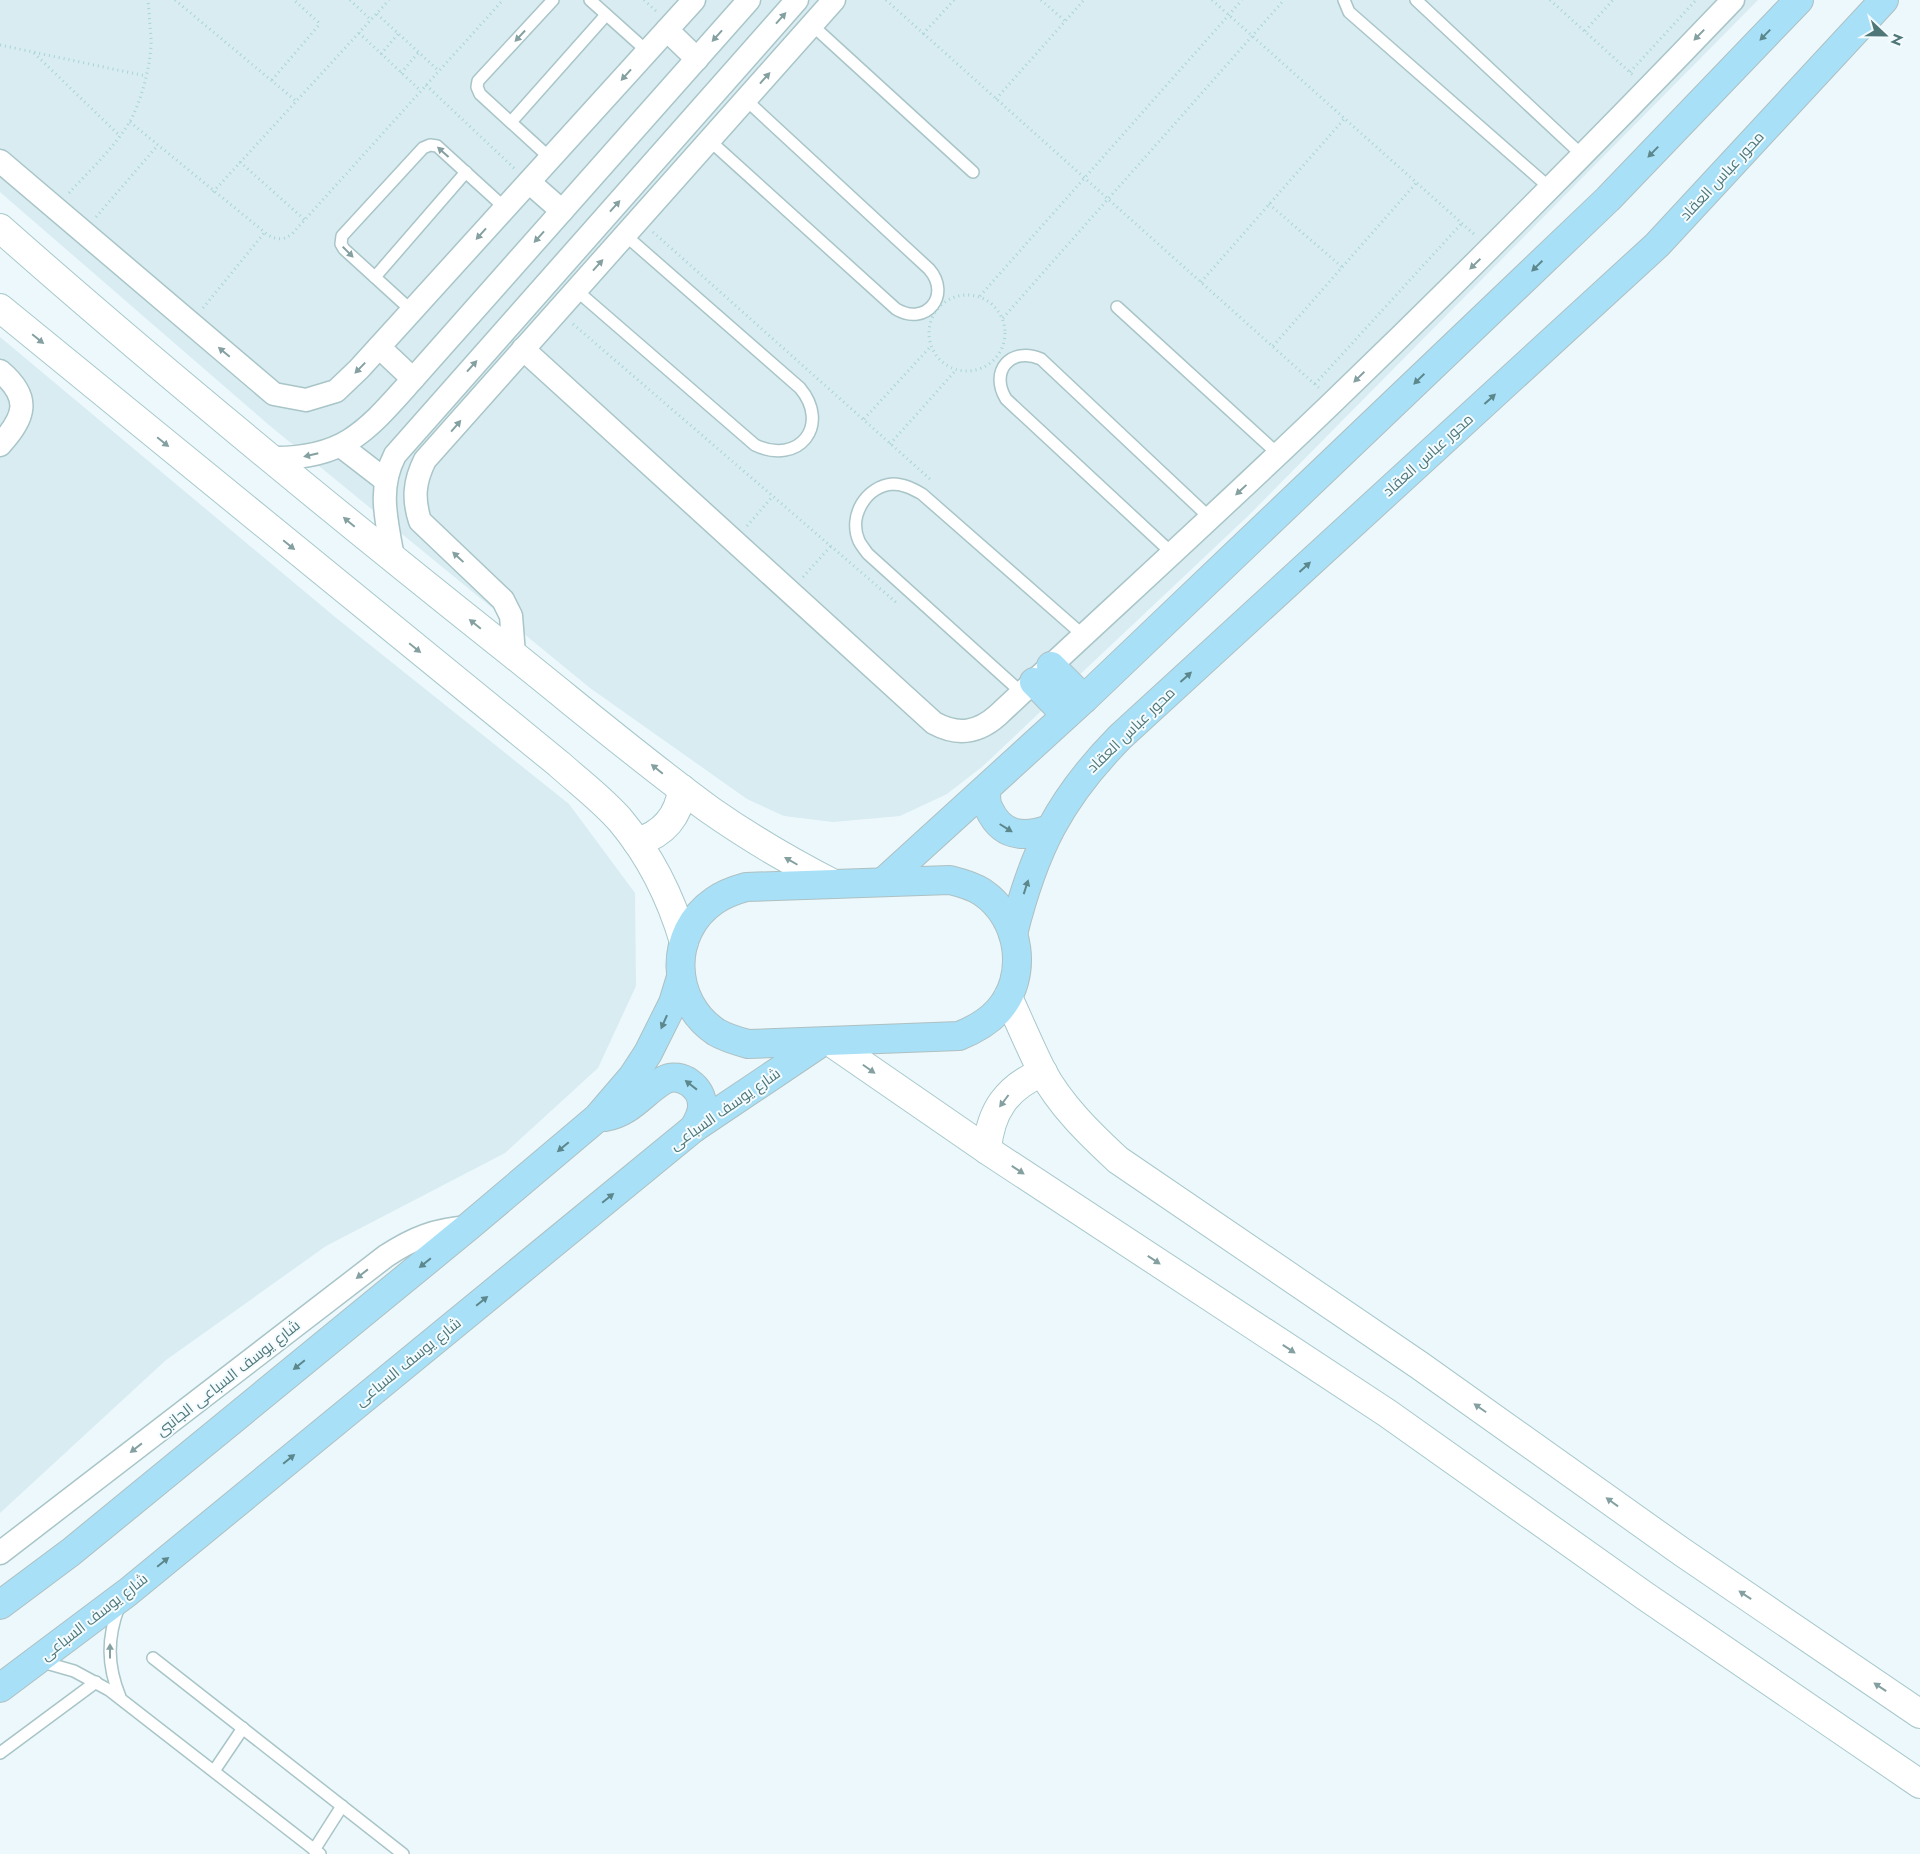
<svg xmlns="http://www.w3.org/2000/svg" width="1920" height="1854" viewBox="0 0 1920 1854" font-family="Jost,Cairo,sans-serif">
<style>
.residential{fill:#d8ecf1}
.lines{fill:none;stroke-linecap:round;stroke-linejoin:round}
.lane-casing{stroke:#a9c5c8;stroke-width:14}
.street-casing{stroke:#a9c5c8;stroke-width:25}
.secondary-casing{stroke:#a8c8cb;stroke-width:30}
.primary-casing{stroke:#aec0c1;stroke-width:30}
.path{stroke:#a7d4d7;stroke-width:3;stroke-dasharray:1 4;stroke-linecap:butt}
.lane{stroke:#fff;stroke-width:11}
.street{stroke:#fff;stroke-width:22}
.secondary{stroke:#fff;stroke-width:28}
.primary{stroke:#a8e0f8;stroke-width:28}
.oneway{fill:#84a0a0}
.oneway2{fill:#5c878b}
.labels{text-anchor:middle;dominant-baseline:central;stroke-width:4;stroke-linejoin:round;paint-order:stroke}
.street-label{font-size:15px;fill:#4f7778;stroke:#f3fbff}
</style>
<rect width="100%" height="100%" fill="#ecf8fc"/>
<g class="residential">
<path d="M0,0h1758l-509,515 -266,251 -36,28 -47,22 -67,6 -49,-6 -37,-17 -157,-111 -321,-263 -269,-233z"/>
<path d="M0,337l335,280 234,187 66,89 1,93 -38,82 -93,85 -179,93 -160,114 -166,153z"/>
</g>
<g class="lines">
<defs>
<g id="lane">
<path d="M590,0l58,52"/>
<path d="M1344,0l5,12 201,176"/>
<path d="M1416,0l166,155"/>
<path d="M812,25l161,147"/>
<path d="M511,122l95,-107"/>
<path d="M709,140l187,169c30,18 56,-14 33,-40l-184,-170"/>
<path d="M550,158l-70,-64 -3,-7 1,-6 75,-81"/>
<path d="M375,277l91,-105"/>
<path d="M576,290l179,155c44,21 76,-20 45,-57l-175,-153"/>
<path d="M1117,307l161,147"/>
<path d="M412,311l-68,-62 -3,-5 1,-8 81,-88 7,-3 7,1 68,62"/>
<path d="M1173,554l-167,-155c-17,-28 5,-53 35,-40l169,159"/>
<path d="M1022,693l-154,-139c-3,-4 -7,-9 -9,-13 -11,-25 7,-55 34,-57 11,0 20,5 29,10l162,142"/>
<path d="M119,1606c-12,32 -12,59 1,91"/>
<path d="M153,1658l250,196"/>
<path d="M39,1661l35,10 35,19 211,164"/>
<path d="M0,1753l96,-71"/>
<path d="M214,1771l29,-43"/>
<path d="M314,1850l28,-44"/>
</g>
<g id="street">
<path d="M667,30l30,29"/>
<path d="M0,161l274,233 32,6 30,-9 23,-22 335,-369"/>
<path d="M529,182l33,29"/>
<path d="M379,347l34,32"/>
<path d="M523,349l411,374c24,13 44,10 64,-8 111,-104 225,-207 335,-313 136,-131 269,-265 400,-402"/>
<path d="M0,371c32,27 25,46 0,74"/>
<path d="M341,446l44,34"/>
<path d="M272,458c74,1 96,-29 141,-79l336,-379"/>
<path d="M393,558c-6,-37 -16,-68 2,-103l402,-455"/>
<path d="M514,654l-3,-38 -8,-16 -83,-79c-7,-22 -6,-39 5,-61l409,-460"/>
<path d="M0,1553l386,-297c29,-19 49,-26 82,-29"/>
</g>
<g id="secondary">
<path d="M0,228c164,145 334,284 505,420 68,54 135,111 205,162 40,28 81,52 124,74"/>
<path d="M0,308l559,456c21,19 44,36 62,57 30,36 50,77 63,121"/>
<path d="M637,842c27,-8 42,-26 45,-53"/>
<path d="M1008,997c11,24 22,50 34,74 18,34 48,63 76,89l301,205 263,187 238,162"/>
<path d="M829,1041l158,109 400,263 258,183 275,188"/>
<path d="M987,1150c3,-39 20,-63 56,-78"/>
</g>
<g id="primary">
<path d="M1051,666l33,33"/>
<path d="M1034,682l32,33"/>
<path d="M986,790c0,6 0,14 3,19 13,28 35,29 61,20"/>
<path d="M950,880c12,3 23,6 32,12 39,26 47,85 16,119 -11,12 -24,19 -39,25l-211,8c-11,-3 -22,-6 -32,-12 -46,-31 -48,-99 -2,-131 10,-7 21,-11 32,-14z"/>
<path d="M883,882l201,-183 524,-500 191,-199"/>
<path d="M1013,934c21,-84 46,-135 107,-197l537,-492 227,-245"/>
<path d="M605,1117c27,-5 38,-25 59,-37 17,-9 39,8 38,26 0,8 -4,15 -8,22"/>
<path d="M0,1605l71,-53 397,-325 129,-109 36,-42 15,-23 25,-50 8,-26"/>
<path d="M0,1688l128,-96 566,-464 128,-86"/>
</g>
</defs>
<use href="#lane" class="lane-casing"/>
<use href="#street" class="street-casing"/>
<use href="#secondary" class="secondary-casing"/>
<use href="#primary" class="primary-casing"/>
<g class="path">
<path d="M175,0l121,101"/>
<path d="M350,0l21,20"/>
<path d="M644,0l12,11"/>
<path d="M886,0l433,388"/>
<path d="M1041,0l24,21"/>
<path d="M1212,0l263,235"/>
<path d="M1550,0l83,75"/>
<path d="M377,14l62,57"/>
<path d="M1585,31l28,-31"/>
<path d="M359,33l62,58"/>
<path d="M923,34l31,-34"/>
<path d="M0,45l146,31"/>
<path d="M34,53l86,83"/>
<path d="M381,54l17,-20"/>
<path d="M1630,72l66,-72"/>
<path d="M401,73l17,-20"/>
<path d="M272,80l47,-55 -1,-3 -24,-22"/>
<path d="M426,85l89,84"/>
<path d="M996,99l88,-99"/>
<path d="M130,122l138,113c9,5 16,5 24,-1l211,-234"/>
<path d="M240,162l65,58"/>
<path d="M213,192l176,-192"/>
<path d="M69,193c20,-22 44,-44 60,-70 12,-20 23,-61 22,-85 -1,-13 -2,-25 -3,-38"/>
<path d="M1269,204l73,63"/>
<path d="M96,217l62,-72"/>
<path d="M653,232l277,247"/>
<path d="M1201,282l144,-164"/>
<circle cx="967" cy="333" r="38"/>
<path d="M980,296l262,-296"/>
<path d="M203,308l62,-76"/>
<path d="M1003,318l281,-318"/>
<path d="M573,324l325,280"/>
<path d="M1273,346l144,-164"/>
<path d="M1315,384l147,-161"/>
<path d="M864,419l67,-73"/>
<path d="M890,444l66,-74"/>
<path d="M747,526l26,-30"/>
<path d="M803,577l28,-31"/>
</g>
<use href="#lane" class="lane"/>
<use href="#street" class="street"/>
<use href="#secondary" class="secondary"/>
<use href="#primary" class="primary"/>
</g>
<defs><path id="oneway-solid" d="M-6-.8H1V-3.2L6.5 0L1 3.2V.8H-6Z" transform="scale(1.25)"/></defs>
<g class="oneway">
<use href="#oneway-solid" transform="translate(781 18) rotate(-48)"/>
<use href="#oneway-solid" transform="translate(1699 35) rotate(134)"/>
<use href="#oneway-solid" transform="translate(520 36) rotate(133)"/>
<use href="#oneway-solid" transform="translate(717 36) rotate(132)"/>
<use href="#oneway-solid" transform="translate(626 75) rotate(132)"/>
<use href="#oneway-solid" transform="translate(765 78) rotate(-48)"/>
<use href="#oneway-solid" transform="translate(443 152) rotate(-138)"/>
<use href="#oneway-solid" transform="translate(615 206) rotate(-48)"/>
<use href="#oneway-solid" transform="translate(481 234) rotate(132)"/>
<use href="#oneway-solid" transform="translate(539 237) rotate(132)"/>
<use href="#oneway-solid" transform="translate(348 252) rotate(45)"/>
<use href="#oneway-solid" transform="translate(1475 264) rotate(136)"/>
<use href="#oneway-solid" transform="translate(598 265) rotate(-48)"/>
<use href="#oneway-solid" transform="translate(38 339) rotate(39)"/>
<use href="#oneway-solid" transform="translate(224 352) rotate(-140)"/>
<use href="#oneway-solid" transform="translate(472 366) rotate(-48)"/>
<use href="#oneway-solid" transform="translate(360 368) rotate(134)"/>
<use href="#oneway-solid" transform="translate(1359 377) rotate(136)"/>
<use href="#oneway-solid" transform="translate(456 426) rotate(-49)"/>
<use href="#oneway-solid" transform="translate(163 442) rotate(39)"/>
<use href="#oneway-solid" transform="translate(311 455) rotate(167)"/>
<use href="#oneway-solid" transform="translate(1241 490) rotate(137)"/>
<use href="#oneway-solid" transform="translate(349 522) rotate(-140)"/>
<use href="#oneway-solid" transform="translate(289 545) rotate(39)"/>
<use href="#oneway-solid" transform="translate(458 557) rotate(-137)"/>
<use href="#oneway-solid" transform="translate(475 624) rotate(-141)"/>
<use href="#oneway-solid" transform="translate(415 648) rotate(39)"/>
<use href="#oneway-solid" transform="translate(657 769) rotate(-141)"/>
<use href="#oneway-solid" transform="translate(791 861) rotate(-150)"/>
<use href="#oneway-solid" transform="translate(869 1069) rotate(35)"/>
<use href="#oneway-solid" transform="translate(1004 1101) rotate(127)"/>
<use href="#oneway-solid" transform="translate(1018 1170) rotate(33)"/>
<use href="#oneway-solid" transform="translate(1154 1260) rotate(33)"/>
<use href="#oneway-solid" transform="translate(362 1274) rotate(142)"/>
<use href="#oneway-solid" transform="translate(1289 1349) rotate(33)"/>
<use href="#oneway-solid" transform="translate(1480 1408) rotate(-145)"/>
<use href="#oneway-solid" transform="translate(136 1448) rotate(142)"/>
<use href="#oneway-solid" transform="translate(1612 1502) rotate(-144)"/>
<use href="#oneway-solid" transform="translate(1745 1595) rotate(-146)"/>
<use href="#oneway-solid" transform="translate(110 1651) rotate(-90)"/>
<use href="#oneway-solid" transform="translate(1880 1687) rotate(-146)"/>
</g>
<g class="oneway2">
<use href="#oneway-solid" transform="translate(1765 35) rotate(134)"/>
<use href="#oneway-solid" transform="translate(1653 152) rotate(134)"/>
<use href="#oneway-solid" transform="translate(1537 266) rotate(136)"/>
<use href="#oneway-solid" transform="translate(1419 379) rotate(136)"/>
<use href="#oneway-solid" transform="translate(1490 399) rotate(-42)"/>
<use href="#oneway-solid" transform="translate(1305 567) rotate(-42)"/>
<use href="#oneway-solid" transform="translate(1186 677) rotate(-42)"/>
<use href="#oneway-solid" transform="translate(1006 828) rotate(32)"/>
<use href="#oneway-solid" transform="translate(1026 887) rotate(-72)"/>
<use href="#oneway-solid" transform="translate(664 1022) rotate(114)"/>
<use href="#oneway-solid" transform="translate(691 1085) rotate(-142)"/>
<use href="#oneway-solid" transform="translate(563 1147) rotate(140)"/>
<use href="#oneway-solid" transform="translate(608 1198) rotate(-39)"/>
<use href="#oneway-solid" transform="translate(425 1263) rotate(141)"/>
<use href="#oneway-solid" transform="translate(482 1301) rotate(-39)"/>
<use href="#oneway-solid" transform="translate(299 1365) rotate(141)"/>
<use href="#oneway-solid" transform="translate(289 1459) rotate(-39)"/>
<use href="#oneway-solid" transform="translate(163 1562) rotate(-39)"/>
</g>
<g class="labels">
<g class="street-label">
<text transform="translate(1722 176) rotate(-47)">محور عباس العقاد</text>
<text transform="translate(1428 455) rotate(-42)">محور عباس العقاد</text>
<text transform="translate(1131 730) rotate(-44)">محور عباس العقاد</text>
<text transform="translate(725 1109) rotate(-35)">شارع يوسف السباعى</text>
<text transform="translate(408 1362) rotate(-39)">شارع يوسف السباعى</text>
<text transform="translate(228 1378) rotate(-38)">شارع يوسف السباعى الجانبى</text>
<text transform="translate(94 1617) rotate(-38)">شارع يوسف السباعى</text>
</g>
</g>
<g transform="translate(1885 35) rotate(112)" stroke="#f3fbff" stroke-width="4" paint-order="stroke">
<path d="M0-4L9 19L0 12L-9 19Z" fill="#4f7778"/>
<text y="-8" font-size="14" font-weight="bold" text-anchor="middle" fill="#4f7778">N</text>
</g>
</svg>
